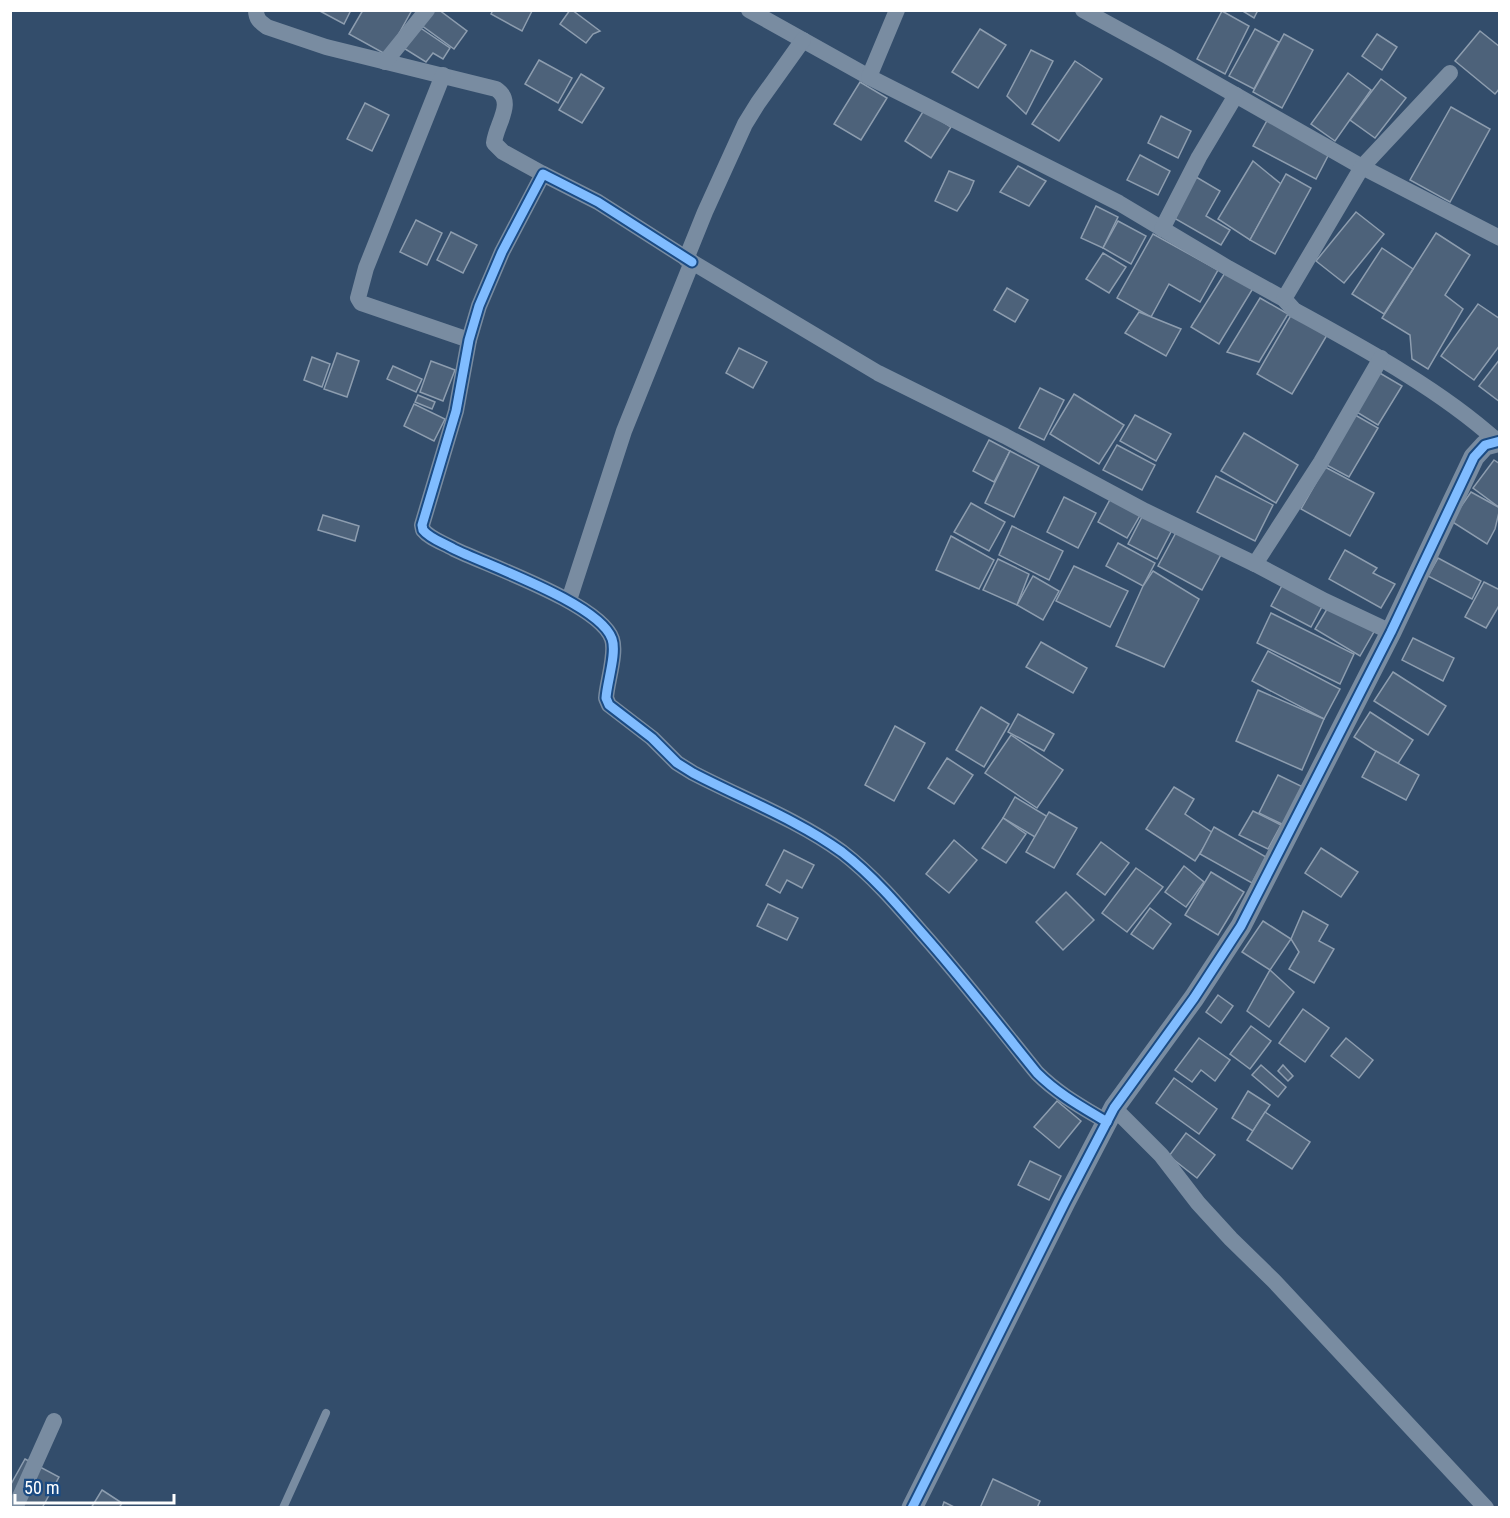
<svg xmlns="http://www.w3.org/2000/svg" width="1510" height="1518" viewBox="0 0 1510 1518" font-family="'Roboto Condensed',sans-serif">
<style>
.building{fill:#4d627a;stroke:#8d9daf;stroke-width:1.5}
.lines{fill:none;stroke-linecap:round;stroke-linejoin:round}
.service{stroke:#798ca1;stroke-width:8}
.minor{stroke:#798ca1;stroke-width:16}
.tertiary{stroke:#798ca1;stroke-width:21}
.cycleway-casing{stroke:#1b4b83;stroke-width:13}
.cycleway{stroke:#80bcff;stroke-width:9}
</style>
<rect width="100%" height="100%" fill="#334d6b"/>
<g class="building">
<path d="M318,10h33l-7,14z"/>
<path d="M363,10h49l-25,45 -38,-21z"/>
<path d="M431,10h8l28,21 -13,18 -33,-24z"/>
<path d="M493,10h38l1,1 -10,20 -31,-17z"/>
<path d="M570,10h2l28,21 -7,3 -7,9 -26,-19z"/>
<path d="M1241,10h17l-4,8z"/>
<path d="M1222,11l27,15 -24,48 -28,-15z"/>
<path d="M416,25l34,23 -7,11 -10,-6 -7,9 -24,-15z"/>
<path d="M980,29l26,16 -28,43 -26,-16z"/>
<path d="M1255,29l24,13 -25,47 -25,-13z"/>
<path d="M1480,31l20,16v41l-5,6 -40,-33z"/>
<path d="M1284,34l29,16 -31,58 -29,-16z"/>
<path d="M1377,34l20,13 -15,23 -20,-14z"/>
<path d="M1031,50l22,11 -27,53 -19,-18z"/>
<path d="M539,60l33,18 -14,25 -33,-19z"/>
<path d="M1075,61l27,18 -43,62 -27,-17z"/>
<path d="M1348,73l23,17 -36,51 -24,-17z"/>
<path d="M581,74l23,14 -22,35 -23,-13z"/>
<path d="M1381,79l25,19 -31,40 -25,-18z"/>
<path d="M860,82l27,16 -26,42 -27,-16z"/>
<path d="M365,103l24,12 -17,36 -25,-12z"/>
<path d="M1451,107l39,22 -40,73 -40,-22z"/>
<path d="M924,110l27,17 -20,31 -26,-17z"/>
<path d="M1161,116l30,15 -13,27 -30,-15z"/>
<path d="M1269,117l62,33 -15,29 -63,-33z"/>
<path d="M1140,155l30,16 -12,24 -31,-15z"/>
<path d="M1253,161l28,23 -31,56 -32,-21z"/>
<path d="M1018,166l28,15 -17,25 -29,-14z"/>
<path d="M949,171l25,10 -5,12 -12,18 -22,-10z"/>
<path d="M1191,174l29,17 -14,25 24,14 -9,15 -47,-27z"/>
<path d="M1286,174l25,14 -36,66 -25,-14z"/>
<path d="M1096,206l22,11 -15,31 -22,-10z"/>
<path d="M1356,212l28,22 -40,49 -28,-22z"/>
<path d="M416,220l26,13 -15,32 -27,-13z"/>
<path d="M1118,221l28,15 -15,28 -28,-16z"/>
<path d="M451,232l26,13 -14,28 -26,-13z"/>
<path d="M1436,233l34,22 -25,40 18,14 -35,60 -16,-10 -2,-24 -28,-17z"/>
<path d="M1153,234l65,36 -18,32 -31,-18 -18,33 -34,-19z"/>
<path d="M1382,248l31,21 -29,45 -32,-20z"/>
<path d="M1103,253l23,14 -17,26 -23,-14z"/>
<path d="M1228,268l27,17 -36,59 -28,-17z"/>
<path d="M1007,288l21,12 -13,22 -21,-12z"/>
<path d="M1260,298l28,16 -29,48 -32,-10z"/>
<path d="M1478,304l22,15v26l-26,35 -33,-24z"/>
<path d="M1294,310l36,20 -38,64 -35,-20z"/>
<path d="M1139,312l42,17 -15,27 -41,-23z"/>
<path d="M739,348l28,14 -14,26 -27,-15z"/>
<path d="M337,353l22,8 -12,36 -23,-8z"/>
<path d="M312,357l18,7 -8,23 -18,-7z"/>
<path d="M1500,359v43l-21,-16z"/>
<path d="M431,361l24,9 -12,31 -23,-9z"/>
<path d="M393,366l29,13 -6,13 -29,-13z"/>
<path d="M1378,372l24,14 -24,39 -23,-14z"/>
<path d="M1040,388l24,12 -20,40 -25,-12z"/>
<path d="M1074,394l50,31 -25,39 -49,-30z"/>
<path d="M418,395l17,7 -3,7 -17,-7z"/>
<path d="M414,404l31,15 -11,22 -30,-15z"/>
<path d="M1350,412l28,16 -29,49 -28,-15z"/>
<path d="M1135,415l36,19 -15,27 -36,-20z"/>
<path d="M1244,433l54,32 -22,38 -55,-32z"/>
<path d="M989,440l21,11 -16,31 -21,-11z"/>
<path d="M1117,445l38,20 -13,25 -39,-20z"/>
<path d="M1010,451l29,15 -25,51 -29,-14z"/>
<path d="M1494,460l6,4v44l-27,-20z"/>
<path d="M1325,467l49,26 -24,43 -49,-27z"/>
<path d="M1216,476l57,29 -18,36 -58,-29z"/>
<path d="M1471,492l29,16 -5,21 -8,15 -36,-23z"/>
<path d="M1113,494l29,18 -15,26 -29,-16z"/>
<path d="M1064,497l32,16 -18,35 -31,-16z"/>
<path d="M971,503l34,19 -16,29 -35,-19z"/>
<path d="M1145,511l29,15 -17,33 -29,-15z"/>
<path d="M323,515l36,11 -4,15 -37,-11z"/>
<path d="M1012,526l51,25 -14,29 -50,-25z"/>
<path d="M1179,527l44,24 -21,39 -44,-24z"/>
<path d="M951,536l43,24 -15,29 -43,-19z"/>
<path d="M1118,543l37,20 -12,23 -37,-20z"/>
<path d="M1345,550l32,18 -4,5 22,11 -14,24 -52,-29z"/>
<path d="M1438,558l43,23 -9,18 -44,-23z"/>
<path d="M998,559l31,15 -12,31 -34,-15z"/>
<path d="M1074,566l54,25 -18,36 -54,-26z"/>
<path d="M1153,571l46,28 -35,68 -48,-21 27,-60z"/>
<path d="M1033,576l26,15 -16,29 -26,-15z"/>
<path d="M1285,580l40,21 -14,26 -40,-21z"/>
<path d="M1484,582l16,8v14l-14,24 -21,-11z"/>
<path d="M1330,604l45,26 -15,26 -45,-27z"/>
<path d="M1271,613l83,41 -14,30 -83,-41z"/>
<path d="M1413,638l41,20 -11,23 -41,-21z"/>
<path d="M1041,642l46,26 -14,25 -47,-26z"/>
<path d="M1268,651l72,38 -16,30 -72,-38z"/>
<path d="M1393,672l53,34 -18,29 -54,-34z"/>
<path d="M1258,690l66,29 -22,51 -66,-29z"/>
<path d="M981,707l28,17 -25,43 -28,-17z"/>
<path d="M1370,712l43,28 -16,25 -43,-28z"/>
<path d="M1018,714l36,20 -10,17 -36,-19z"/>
<path d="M895,726l30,17 -31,58 -29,-16z"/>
<path d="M1011,735l52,35 -26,38 -52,-35z"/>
<path d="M1376,751l43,24 -13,25 -44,-23z"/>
<path d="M947,758l26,17 -19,29 -26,-16z"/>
<path d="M1278,775l27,13 -19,38 -27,-13z"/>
<path d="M1174,787l20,12 -9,15 28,19 -18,28 -49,-32z"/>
<path d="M1015,797l33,20 -13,20 -32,-19z"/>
<path d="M1253,811l28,14 -13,24 -29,-14z"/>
<path d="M1049,812l28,16 -23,40 -28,-16z"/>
<path d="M1003,818l23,16 -20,29 -24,-15z"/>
<path d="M1214,827l52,30 -14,26 -52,-29z"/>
<path d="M954,840l23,20 -28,33 -23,-19z"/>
<path d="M1101,842l28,21 -24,32 -28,-21z"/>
<path d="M1321,848l37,24 -17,25 -36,-24z"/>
<path d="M784,850l30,15 -12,23 -15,-8 -7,13 -14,-8z"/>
<path d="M1184,866l20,16 -18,25 -21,-15z"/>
<path d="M1136,868l27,19 -36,45 -25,-19z"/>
<path d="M1211,872l33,20 -26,43 -33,-20z"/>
<path d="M1066,892l28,28 -31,30 -27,-28z"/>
<path d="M768,904l30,14 -11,22 -30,-14z"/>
<path d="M1150,908l21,16 -18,25 -22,-15z"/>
<path d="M1303,911l25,14 -9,16 15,8 -20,34 -25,-14 10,-17 -8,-13z"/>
<path d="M1263,921l28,18 -21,31 -28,-18z"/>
<path d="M1270,970l24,22 -25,35 -22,-16z"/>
<path d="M1218,995l15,11 -12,17 -15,-11z"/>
<path d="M1303,1009l26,19 -24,34 -26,-19z"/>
<path d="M1251,1026l20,15 -21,28 -20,-15z"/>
<path d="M1199,1038l31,22 -15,21 -14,-11 -9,12 -17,-12z"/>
<path d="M1346,1038l27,22 -14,18 -28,-22z"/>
<path d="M1261,1065l25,22 -8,10 -26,-22z"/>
<path d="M1283,1065l10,11 -5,5 -10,-10z"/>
<path d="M1174,1078l43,31 -18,25 -43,-31z"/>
<path d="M1248,1091l22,14 -17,26 -21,-13z"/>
<path d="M1057,1101l24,20 -22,27 -25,-21z"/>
<path d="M1265,1112l45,30 -18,27 -45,-29z"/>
<path d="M1186,1133l29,22 -18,23 -28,-22z"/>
<path d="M1030,1161l31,15 -12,24 -31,-15z"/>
<path d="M25,1459l34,18 -17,31h-32v-22z"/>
<path d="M993,1479l47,22 -3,7h-57z"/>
<path d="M102,1490l20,13 -3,5h-28z"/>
<path d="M944,1502l12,6h-14z"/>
</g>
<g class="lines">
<path class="service" d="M283,1508l43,-95"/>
<g class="minor">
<path d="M256,10c0,9 4,12 11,17l59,20 170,42c20,13 0,35 -2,54l9,9 40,22"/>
<path d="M749,10l120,67"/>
<path d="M897,10l-28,67 250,126 109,65 56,31 10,11c69,38 144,78 202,130"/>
<path d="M1083,10l84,46 195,111 138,71"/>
<path d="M385,62l42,-52"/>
<path d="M443,75l-77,193 -8,30 3,5 108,37"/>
<path d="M1162,229l37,-72 37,-62"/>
<path d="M686,259l19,-47 40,-88 13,-21 45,-63"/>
<path d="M692,262l-94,-60 -55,-28 -41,78 -23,54 -10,34 -13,71 -34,114 1,5c7,9 21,13 31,19 35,17 146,55 158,90 5,14 -5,43 -6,59l3,7 43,33 25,25 16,10c48,25 105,47 149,79 30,23 55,52 80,81 40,45 77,93 115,140 21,21 45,34 70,49"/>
<path d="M1284,299l78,-132 88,-94"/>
<path d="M1255,564l66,-102 60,-104"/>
<path d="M569,600l55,-169 68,-169 186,111 127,63 140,75 110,53 70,37 66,31"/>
<path d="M1114,1108l47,47 37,48 33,36 43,42 212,227"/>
<path d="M15,1508l39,-87"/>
</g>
<path class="tertiary" d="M912,1508l153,-306 49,-94 80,-110 47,-72 150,-294 83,-175 11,-12 15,-4"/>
<defs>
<g id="cycleway">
<path d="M692,262l-94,-60 -55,-28 -41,78 -23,54 -10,34 -13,71 -34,114 1,5c7,9 21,13 31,19 35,17 146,55 158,90 5,14 -5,43 -6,59l3,7 43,33 25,25 16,10c48,25 105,47 149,79 30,23 55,52 80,81 40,45 77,93 115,140 21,21 45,34 70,49"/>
<path d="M912,1508l153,-306 49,-94 80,-110 47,-72 150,-294 83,-175 11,-12 15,-4"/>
</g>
</defs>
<use href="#cycleway" class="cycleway-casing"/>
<use href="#cycleway" class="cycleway"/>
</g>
<rect width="1510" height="1518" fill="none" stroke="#ffffff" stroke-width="24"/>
<path d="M15 1494v9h159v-9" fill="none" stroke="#ffffff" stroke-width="3"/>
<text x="24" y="1494" font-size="18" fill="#ffffff" stroke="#1b4b83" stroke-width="4.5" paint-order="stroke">50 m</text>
</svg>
